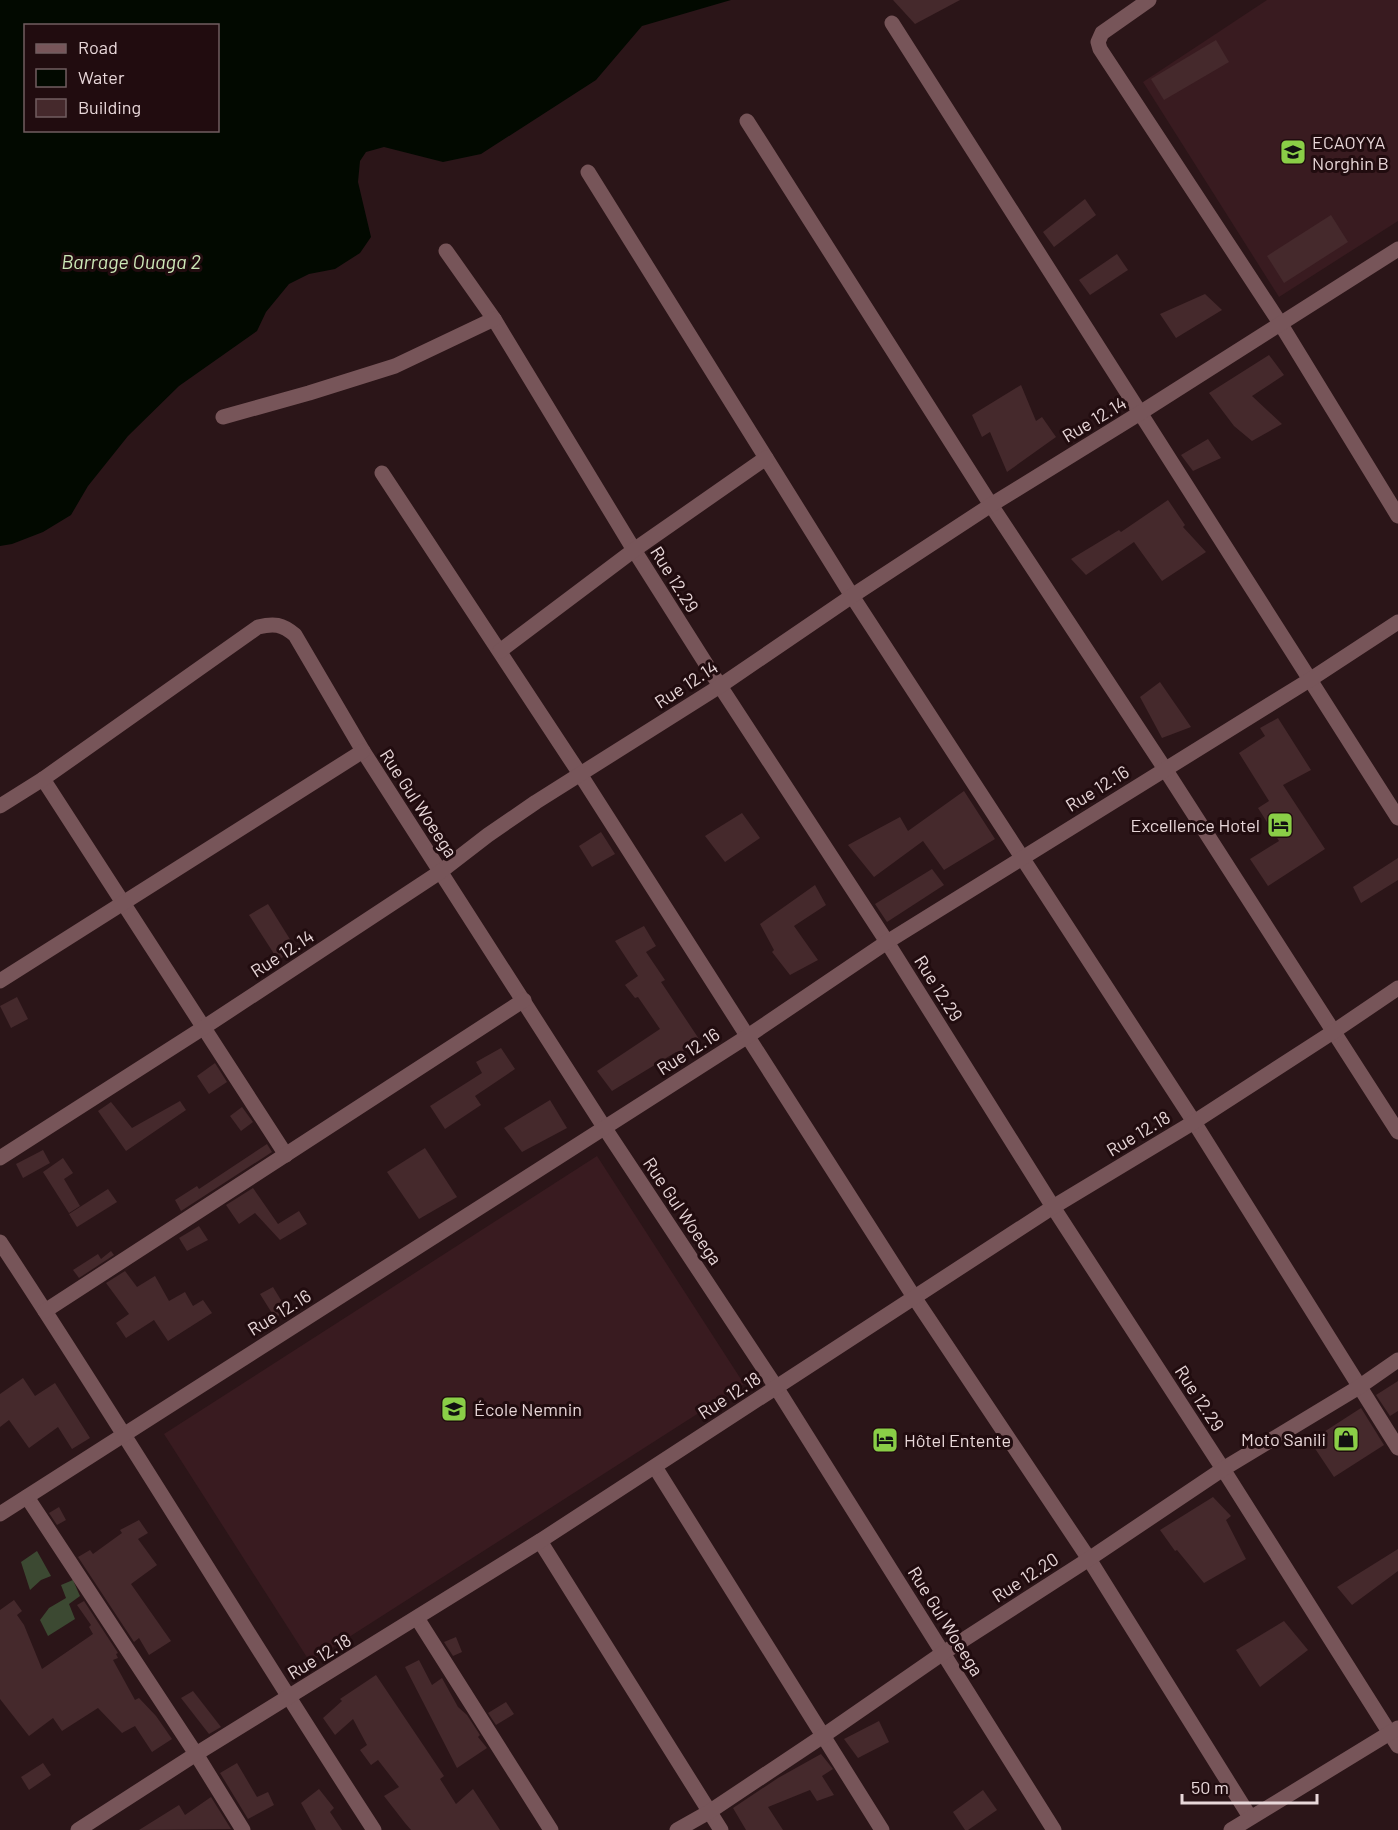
<svg xmlns="http://www.w3.org/2000/svg" width="1398" height="1830" viewBox="0 0 1398 1830" font-family="Barlow,sans-serif">
<style>
.built{fill:#391b20}
.green{fill:#3c4932}
.water{fill:#020900;fill-rule:evenodd}
.building{fill:#45292c}
.lines{fill:none;stroke-linecap:round;stroke-linejoin:round}
.minor{stroke:#775559;stroke-width:15}
.labels{text-anchor:middle;dominant-baseline:central;stroke-width:6;stroke-linejoin:round;paint-order:stroke}
.poi-label{font-size:18px;fill:#e8d7d9;stroke:#210c0f;text-anchor:start}
.street-label{font-size:18px;fill:#e8d7d9;stroke:#210c0f}
.water-label{font-size:20px;font-style:italic;fill:#cce8b7;stroke:#210c0f}
</style>
<rect width="100%" height="100%" fill="#2b1518"/>
<g class="built">
<path d="M1267,0h131v221l-119,76 -136,-215z"/>
<path d="M597,1156l147,228 -434,278 -146,-228z"/>
</g>
<g class="green">
<path d="M37,1551l14,25 -10,4 -11,10 -9,-28z"/>
<path d="M73,1580l7,16 -11,8 6,15 -27,17 -8,-16 9,-12 17,-10 -5,-13z"/>
</g>
<path class="water" d="M0,0h731l-89,26 -46,54 -115,74 -38,8 -59,-15 -18,5 -6,9 -2,21 13,55 -11,16 -25,16 -26,5 -20,10 -23,28 -9,19 -78,55 -51,50 -40,50 -17,29 -28,17 -31,12 -12,2zM26,26h192v104h-192z"/>
<g class="building">
<path d="M893,0h67l-45,24z"/>
<path d="M1216,40l13,22 -65,38 -13,-21z"/>
<path d="M1085,199l11,16 -42,32 -11,-15z"/>
<path d="M1331,215l17,27 -64,41 -17,-27z"/>
<path d="M1117,254l11,16 -38,25 -11,-15z"/>
<path d="M1205,294l17,16 -46,28 -16,-24z"/>
<path d="M1269,355l15,20 -32,21 30,28 -30,17 -18,-15 -25,-33z"/>
<path d="M1021,385l15,36 6,-4 14,20 -49,35 -17,-40 -8,5 -10,-22z"/>
<path d="M1208,439l13,19 -28,13 -12,-16z"/>
<path d="M1168,500l17,25 -2,2 23,25 -44,29 -28,-39 -48,33 -15,-16 48,-29 2,2z"/>
<path d="M1160,682l31,45 -29,11 -22,-41z"/>
<path d="M1278,718l33,52 -28,15 42,64 -57,37 -18,-27 29,-18 -21,-33 11,-7 -30,-48 26,-17 -5,-8z"/>
<path d="M964,791l31,48 -51,31 -21,-29 -49,36 -26,-32 52,-28 8,14z"/>
<path d="M742,813l18,25 -35,24 -20,-26z"/>
<path d="M601,832l14,22 -23,13 -13,-21z"/>
<path d="M1398,858v22l-37,23 -8,-16z"/>
<path d="M932,869l12,16 -57,37 -12,-18z"/>
<path d="M815,885l11,20 -32,21 24,34 -28,15 -18,-23 2,-2 -14,-26z"/>
<path d="M268,904l28,45 -18,11 -29,-45z"/>
<path d="M644,926l12,20 -10,6 19,28 -4,2 38,57 -21,16 -2,-3 -64,39 -15,-20 63,-42 -22,-32 -3,1 -10,-13 13,-9 -23,-35z"/>
<path d="M17,997l11,22 -17,9 -11,-22z"/>
<path d="M501,1048l14,21 -40,27 6,9 -36,24 -15,-23 52,-33 -6,-11z"/>
<path d="M215,1063l12,19 -18,12 -12,-18z"/>
<path d="M550,1100l17,28 -45,24 -18,-24z"/>
<path d="M180,1101l6,9 -60,41 -28,-40 13,-9 21,26z"/>
<path d="M242,1107l11,15 -12,9 -11,-15z"/>
<path d="M267,1144l5,8 -91,59 -6,-11 22,-14 2,3z"/>
<path d="M425,1148l32,49 -38,22 -32,-47z"/>
<path d="M43,1150l7,13 -27,15 -7,-14z"/>
<path d="M63,1158l10,15 -9,6 16,27 -11,7 -26,-41z"/>
<path d="M253,1188l25,36 21,-13 8,13 -27,16 -25,-27 -16,11 -13,-19z"/>
<path d="M108,1189l9,13 -40,25 -8,-13z"/>
<path d="M199,1226l9,14 -21,11 -8,-13z"/>
<path d="M111,1251l3,4 -35,23 -6,-8 25,-16 3,5z"/>
<path d="M125,1271l12,16 18,-11 14,25 16,-9 8,14 10,-6 9,13 -44,28 -14,-21 -28,18 -10,-15 13,-9 -23,-31z"/>
<path d="M273,1287l14,23 -12,8 -15,-24z"/>
<path d="M23,1378l12,18 20,-13 35,55 -18,11 -14,-22 -29,21 -20,-28 -9,7v-33z"/>
<path d="M1398,1381v30l-8,5 -14,-21z"/>
<path d="M1361,1408l23,37 -50,32 -24,-36z"/>
<path d="M1213,1497l18,19 -5,4 20,39 -42,24 -27,-33 -2,1 -15,-21z"/>
<path d="M59,1507l7,13 -9,5 -8,-12z"/>
<path d="M139,1520l9,13 -10,6 19,26 -26,19 40,57 -22,14 -10,-17 -5,4 -56,-85 12,-7 3,4 29,-21 -2,-3z"/>
<path d="M1398,1549v22l-46,34 -15,-18z"/>
<path d="M14,1600l8,11 -5,4 7,10 18,44 51,-35 -4,-7 2,-2 -14,-20 7,-4 34,52 -2,1 2,4 -5,2 22,40 4,-2 17,18 16,23 -20,13 -17,-26 -13,7 -24,-25 -36,23 -9,-13 -24,18 -29,-37v-89z"/>
<path d="M1284,1621l24,29 -48,37 -24,-37z"/>
<path d="M456,1637l6,15 -9,4 -9,-14z"/>
<path d="M419,1660l13,25 10,-7 16,29 9,8 13,20 -2,2 9,11 -30,20 -52,-101z"/>
<path d="M376,1675l68,101 -4,3 16,25 17,-15 27,41h-89l-6,-7 -21,-27 15,-9 -21,-27 -7,5 -11,-15 7,-5 -14,-26 -18,16 -12,-17 19,-17 -2,-2z"/>
<path d="M193,1691l28,36 -12,7 -28,-36z"/>
<path d="M506,1702l8,12 -18,11 -8,-12z"/>
<path d="M879,1721l10,21 -31,16 -14,-19z"/>
<path d="M821,1754l12,15 -11,7 12,19 -17,6 -7,-11 -42,17 15,23h-37l-13,-22 45,-30z"/>
<path d="M43,1763l8,12 -22,15 -8,-13z"/>
<path d="M237,1763l20,34 11,-5 6,13 -26,14 -28,-46z"/>
<path d="M319,1789l15,19 -4,4 12,18h-26l-15,-27z"/>
<path d="M983,1790l14,20 -29,20h-3l-12,-18z"/>
<path d="M211,1797l20,32 -92,1 40,-25 6,10z"/>
</g>
<g class="lines">
<g class="minor">
<path d="M1149,0l-47,33 -4,9 2,7 180,274 118,193"/>
<path d="M892,23l506,795"/>
<path d="M747,121l244,384 174,264 233,363"/>
<path d="M588,172l264,424 342,526 204,326"/>
<path d="M446,251l48,68 140,231 86,136 167,256 166,265 170,262 175,277"/>
<path d="M223,417l86,-24 86,-27 99,-47"/>
<path d="M382,473l198,301 334,523 175,262 161,258"/>
<path d="M500,651l134,-101 132,-92"/>
<path d="M43,779l243,376"/>
<path d="M0,806l43,-27 215,-152c16,-4 24,-3 37,8l68,116 241,376 172,260 278,443"/>
<path d="M0,981l363,-230"/>
<path d="M0,1158l203,-130 237,-156 48,-37 48,-33 184,-116 132,-90 139,-91 149,-92 258,-164"/>
<path d="M0,1242c128,194 247,393 374,588"/>
<path d="M45,1311l479,-311"/>
<path d="M655,1467l227,363"/>
<path d="M27,1497l169,257 47,76"/>
<path d="M0,1514l748,-478 139,-94 424,-263 87,-57"/>
<path d="M540,1541l181,289"/>
<path d="M417,1618l134,212"/>
<path d="M78,1830l118,-76 344,-213 513,-334 141,-85 139,-90 65,-44"/>
<path d="M677,1830l32,-18 114,-76 120,-83 146,-94 134,-90 136,-82 39,-27"/>
<path d="M1231,1830l167,-102"/>
</g>
</g>
<defs>
<symbol id="school-square" viewBox="-11 -11 22 22"><rect x="-9" y="-9" width="18" height="18" rx="4" fill="#8ace47" stroke="#210c0f"/><path d="M0-5L7-2L0 1L-7-2ZM-4 1L0 2.5L4 1V4Q0 6-4 4Z" fill="#111"/></symbol>
<symbol id="hotel-square" viewBox="-11 -11 22 22"><rect x="-9" y="-9" width="18" height="18" rx="4" fill="#8ace47" stroke="#210c0f"/><path d="M-6-4.5h1.5V1H6V5H4.5V3h-9V5H-6ZM-4 0a1.8 1.8 0 1 1 3.6 0ZM.5 0V-2.5h3Q6-2.5 6 0Z" fill="#111"/></symbol>
<symbol id="shop-square" viewBox="-11 -11 22 22"><rect x="-9" y="-9" width="18" height="18" rx="4" fill="#8ace47" stroke="#210c0f"/><path d="M-5-2.5h2.3a2.7 3.5 0 0 1 5.4 0H5L5.5 6h-11ZM-1.5-2.5h3a1.5 2.3 0 0 0-3 0Z" fill="#111"/></symbol>
</defs>
<g fill-rule="evenodd">
<use href="#school-square" x="1278" y="137" width="30" height="30"/>
<use href="#hotel-square" x="1265" y="810" width="30" height="30"/>
<use href="#school-square" x="439" y="1394" width="30" height="30"/>
<use href="#shop-square" x="1331" y="1424" width="30" height="30"/>
<use href="#hotel-square" x="870" y="1425" width="30" height="30"/>
</g>
<g class="labels">
<g class="poi-label">
<text x="1312" y="142">ECAOYYA<tspan x="1312" dy="21">Norghin B</tspan></text>
<text x="1260" y="825" text-anchor="end">Excellence Hotel</text>
<text x="474" y="1409">École Nemnin</text>
<text x="1326" y="1439" text-anchor="end">Moto Sanili</text>
<text x="904" y="1440">Hôtel Entente</text>
</g>
<g class="street-label">
<text transform="translate(1094 419) rotate(-31)">Rue 12.14</text>
<text transform="translate(675 579) rotate(58)">Rue 12.29</text>
<text transform="translate(686 684) rotate(-33)">Rue 12.14</text>
<text transform="translate(1097 788) rotate(-32)">Rue 12.16</text>
<text transform="translate(419 803) rotate(57)">Rue Gul Woeega</text>
<text transform="translate(282 953) rotate(-33)">Rue 12.14</text>
<text transform="translate(939 988) rotate(58)">Rue 12.29</text>
<text transform="translate(688 1051) rotate(-33)">Rue 12.16</text>
<text transform="translate(1138 1133) rotate(-31)">Rue 12.18</text>
<text transform="translate(683 1211) rotate(56)">Rue Gul Woeega</text>
<text transform="translate(279 1312) rotate(-32)">Rue 12.16</text>
<text transform="translate(729 1395) rotate(-33)">Rue 12.18</text>
<text transform="translate(1200 1398) rotate(57)">Rue 12.29</text>
<text transform="translate(1025 1577) rotate(-33)">Rue 12.20</text>
<text transform="translate(946 1621) rotate(58)">Rue Gul Woeega</text>
<text transform="translate(319 1656) rotate(-31)">Rue 12.18</text>
</g>
<g class="water-label">
<text x="131" y="261">Barrage Ouaga 2</text>
</g>
</g>
<rect x="24" y="24" width="195" height="108" fill="#210c0f" stroke="#715d60" stroke-width="1.5"/>
<rect x="36" y="44" width="30" height="9" fill="#775559" stroke="#715d60" stroke-width="1.5"/>
<text x="78" y="54" font-size="18" fill="#e8d7d9">Road</text>
<rect x="36" y="69" width="30" height="18" fill="#020900" stroke="#715d60" stroke-width="1.5"/>
<text x="78" y="84" font-size="18" fill="#e8d7d9">Water</text>
<rect x="36" y="99" width="30" height="18" fill="#45292c" stroke="#715d60" stroke-width="1.5"/>
<text x="78" y="114" font-size="18" fill="#e8d7d9">Building</text>
<path d="M1182 1794v9h135v-9" fill="none" stroke="#e8d7d9" stroke-width="3"/>
<text x="1191" y="1794" font-size="18" fill="#e8d7d9" stroke="#210c0f" stroke-width="4.5" paint-order="stroke">50 m</text>
</svg>
